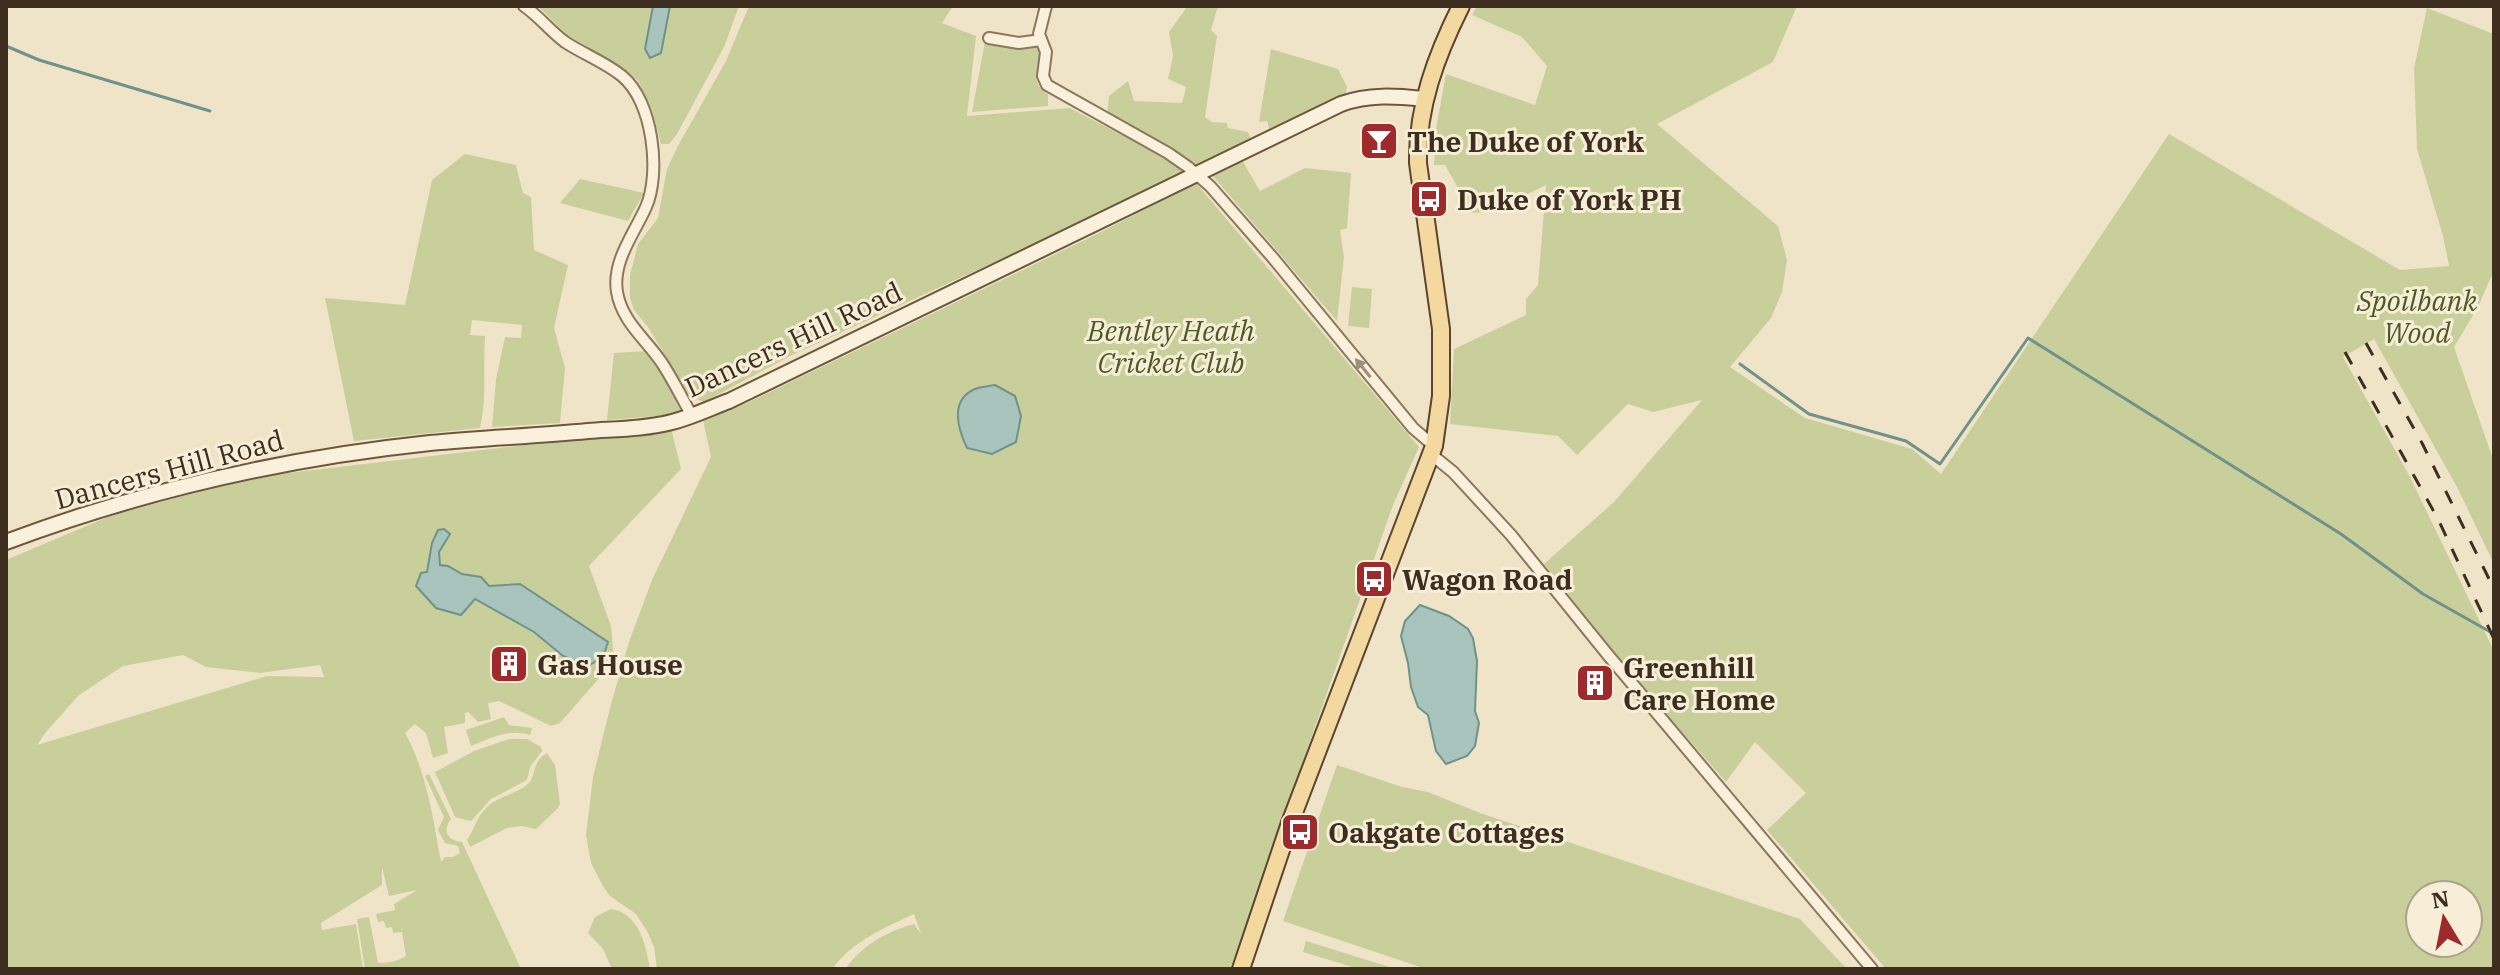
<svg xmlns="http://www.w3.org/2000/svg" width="2500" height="975" viewBox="0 0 2500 975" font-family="'IBM Plex Serif',serif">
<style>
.green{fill:#c9cf9b;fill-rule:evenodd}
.water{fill:#a9c4bc;stroke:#6f938a;stroke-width:2}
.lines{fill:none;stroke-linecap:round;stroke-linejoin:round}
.stream{stroke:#6f938a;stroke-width:3}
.street-casing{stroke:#8d765c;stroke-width:14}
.secondary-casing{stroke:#6f573f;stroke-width:18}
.primary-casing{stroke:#5b4430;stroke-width:20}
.street{stroke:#faf1dc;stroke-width:10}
.secondary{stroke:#faf1dc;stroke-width:14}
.primary{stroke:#f3d9a0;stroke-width:16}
.rail{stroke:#3d2e20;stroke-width:3;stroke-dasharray:14 14;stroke-linecap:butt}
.oneway{fill:#9c907e}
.labels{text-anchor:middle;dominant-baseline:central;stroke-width:6;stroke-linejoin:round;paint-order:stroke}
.poi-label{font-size:28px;font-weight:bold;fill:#3d2e20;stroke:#f7eed8;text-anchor:start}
.park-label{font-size:28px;font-style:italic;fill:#4d5a26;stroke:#f7eed8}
.street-label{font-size:28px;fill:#3d2e20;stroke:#f7eed8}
</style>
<rect width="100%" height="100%" fill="#f0e4c8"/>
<g class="green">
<path d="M538,6h201l-15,41 -47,87 -8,10h-8l-9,-35 -14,-28 -23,-18 -47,-27z"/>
<path d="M749,6h204l-11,17 34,13 -9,80 103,-8 105,55 9,12 -392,180 -88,47 -14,-6 -42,-69 -14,-17 -4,-12v-23l8,-31 20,-26 9,-49 12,-25 47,-83z"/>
<path d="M1171,6h47l-7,24 6,6 -12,81 7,5 15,1 1,5 20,4 4,10 -53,26 -10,-9 -82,-43 2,-20 19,-15 6,20 48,2 4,-16 -18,-8 5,-23 -4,-24 18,-25z"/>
<path d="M1477,6h320l-24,56 -116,62 121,102 9,34 -5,32 -11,26 -41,49 75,51 107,31 29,25 228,-340 231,136 49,-4 -6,-30 -26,-87 -3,-81 13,-60 67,26v236l-16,37 -24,40 40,115v102l-37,-77 -83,-148 -31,18 67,120 84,174v318h-608l-119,-139 39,-37 -51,-51 -29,40 -88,-100 -94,-118 70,-62 88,-102 -49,12 -25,-8 -51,51 -19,-19 -108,-12 4,-75 72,-34v-16l12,-14 8,-100 -55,27 -29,1 -1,-20 -16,-28h-11l2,-36 10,-55 89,31 12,-39 -25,-29 -50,-22zM2420,895h48v48h-48z"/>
<path d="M985,41l54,7 3,3v10h-3c-3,15 -6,24 9,33v12l-76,6z"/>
<path d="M1271,49l67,20 9,18 -2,9 -75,35 -3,-10 -8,1z"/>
<path d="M465,154l51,11 7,28 8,4 3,53 34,15 -14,63 11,40 -5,55 -68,4 4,-48 9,-42 16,1 1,-13 -50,-5 -2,15 15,1c-2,32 2,62 -5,92l-126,13 -29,-143 80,7 27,-125z"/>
<path d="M1242,160l18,31 45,-23 46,5 -4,55 -7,2 4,27 -7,64 -125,-146z"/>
<path d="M580,179l64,14 -16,28 -68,-18z"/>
<path d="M1196,183l223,264 -26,58 -163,464h-385c18,-24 40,-37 69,-45l7,10 -7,-20c-30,14 -61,27 -82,55h-175l-3,-22 -7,-16 -11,-17 -26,-18 -6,-8 -13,-25 -5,-28 7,-58 18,-73 18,-62 23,-62 59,-123 -8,-37 44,-17 348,-168z"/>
<path d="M1352,287l20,2 -3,39 -21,-2z"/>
<path d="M646,351c14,18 29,37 35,58l-11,6 -63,5 7,-67z"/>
<path d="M671,428l10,41 -92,97 22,60 3,35 -54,62 -9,3 -52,-25 -11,2 3,16 -13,3 -10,-10 -3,1v10l-21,4 4,26 -15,5 -7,-25 -11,-9 -10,9c22,40 28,85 36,129l4,-5h8l7,-4 -2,-7 -13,-3 -7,-13 6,-13 -19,-41 4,-2 22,45c-9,12 -4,21 11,23l59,127h-156l-8,-50 12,-2 9,46c11,0 18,-1 28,-7l-4,-24 -9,1 -1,-6 -6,1 -2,-7 -6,1 -2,-8 19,-4 -1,-6 23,-14 -28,6 -7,-29v18l-61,38 1,7 34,-6 7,45h-357v-409l104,-44 143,-39zM183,655l23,12 54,6 60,-8 4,12 -57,-1 -230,69 9,-13 33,-37 44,-29z"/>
<path d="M504,717l5,8 23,3 -2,7c-21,-7 -40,3 -59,11l-5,-16z"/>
<path d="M509,739h18l14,8 1,4 -12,16 -3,13 -36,19 -20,22 -16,-4 -20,-45 39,-21z"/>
<path d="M547,753l8,12 5,39 -2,4 -22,21 -14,-3 -15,2 -37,19 -3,-7c9,-13 9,-25 25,-37 10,-7 25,-10 35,-18 11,-10 3,-22 20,-32z"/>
<path d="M1337,765l65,22 26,5 52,21 320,106 47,50h-421l-143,-48z"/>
<path d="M611,909c28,4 35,36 39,60h-38l-9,-20 -15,-16 7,-16z"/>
<path d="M1306,941l90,28h-37l-56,-17z"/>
</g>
<g class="water">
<path d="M653,6h17l-9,47 -11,5 -5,-9z"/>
<path d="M995,385l20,11 6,20 -5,26 -24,12 -25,-6c-9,-19 -18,-48 8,-59 6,-2 14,-3 20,-4z"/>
<path d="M444,529l6,5 -11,18 1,13 8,1 14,8 19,3 8,9 31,-2 88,58 -5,15 -15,9 -25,-10 -29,-24 -59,-33 -14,16 -25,-7 -20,-22 5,-13 6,-1 5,-29 6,-13z"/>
<path d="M1420,605l29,11 19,13 5,9 4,23 -2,50 4,12 -4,23 -8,10 -21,8 -10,-13 -8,-36 -10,-8 -7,-20 -3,-24 -7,-27 4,-15z"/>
</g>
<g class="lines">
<g class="stream">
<path d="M6,46l33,14 171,51"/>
<path d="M1740,364l69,50 97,27 34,23 88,-126 313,196 82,60 71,40"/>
</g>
<defs>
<g id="street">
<path d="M524,6c15,10 26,25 41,36 18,12 40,20 57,34 31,25 39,97 24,131 -12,27 -34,54 -29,85 5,30 29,47 45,71 11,17 20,35 30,53"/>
<path d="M1046,6l-7,28 7,18 -3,24 4,9 121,68 20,14 22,19 63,72 140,170 21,18"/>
<path d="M989,38l30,5 22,-3"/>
<path d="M1432,455l21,17 58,63 97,120 264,314"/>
</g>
<path id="secondary" d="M6,542c136,-51 280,-84 424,-99 53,-5 105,-7 158,-12 28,-2 57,-2 84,-9 20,-5 38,-14 57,-21l612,-297c28,-10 54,-8 83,-5"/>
<path id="primary" d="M1241,969l49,-146 144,-377 7,-50v-67l-23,-166c-1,-56 18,-107 43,-157"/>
</defs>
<use href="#street" class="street-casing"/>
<use href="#secondary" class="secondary-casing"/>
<use href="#primary" class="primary-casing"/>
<use href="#street" class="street"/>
<use href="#secondary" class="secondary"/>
<use href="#primary" class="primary"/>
<g class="rail">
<path d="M2366,343l56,100 72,146"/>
<path d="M2345,352l93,167 56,120"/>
</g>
</g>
<defs><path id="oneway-solid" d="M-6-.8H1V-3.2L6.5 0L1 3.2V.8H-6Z" transform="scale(2)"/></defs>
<use class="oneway" href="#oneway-solid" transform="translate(1363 368) rotate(-129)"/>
<defs>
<symbol id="bar-square" viewBox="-11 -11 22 22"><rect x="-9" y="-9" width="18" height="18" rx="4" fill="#9e2a2b" stroke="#f7eed8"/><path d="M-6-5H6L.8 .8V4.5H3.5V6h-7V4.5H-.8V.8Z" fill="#fff"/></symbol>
<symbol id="bus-square" viewBox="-11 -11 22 22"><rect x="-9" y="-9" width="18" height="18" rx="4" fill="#9e2a2b" stroke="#f7eed8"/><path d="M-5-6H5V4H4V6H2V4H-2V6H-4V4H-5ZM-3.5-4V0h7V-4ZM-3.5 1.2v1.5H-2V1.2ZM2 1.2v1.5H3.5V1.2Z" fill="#fff"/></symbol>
<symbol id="building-square" viewBox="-11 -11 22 22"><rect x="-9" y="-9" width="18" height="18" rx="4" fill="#9e2a2b" stroke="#f7eed8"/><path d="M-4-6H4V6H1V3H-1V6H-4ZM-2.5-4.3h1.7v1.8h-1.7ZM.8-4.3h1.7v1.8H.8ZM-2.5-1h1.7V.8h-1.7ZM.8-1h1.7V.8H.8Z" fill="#fff"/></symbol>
</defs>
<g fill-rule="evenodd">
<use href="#bar-square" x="1357" y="119" width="44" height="44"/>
<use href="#bus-square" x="1407" y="177" width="44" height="44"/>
<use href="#bus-square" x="1352" y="557" width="44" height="44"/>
<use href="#building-square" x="487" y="642" width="44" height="44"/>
<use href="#building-square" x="1573" y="661" width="44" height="44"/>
<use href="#bus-square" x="1278" y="810" width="44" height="44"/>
</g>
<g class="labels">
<g class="poi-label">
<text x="1407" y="141">The Duke of York</text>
<text x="1457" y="199">Duke of York PH</text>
<text x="1402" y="579">Wagon Road</text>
<text x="537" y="664">Gas House</text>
<text x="1623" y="667">Greenhill<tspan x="1623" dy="32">Care Home</tspan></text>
<text x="1328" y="832">Oakgate Cottages</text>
</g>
<g class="park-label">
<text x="2417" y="300">Spoilbank<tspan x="2417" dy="32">Wood</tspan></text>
<text x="1171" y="330">Bentley Heath<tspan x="1171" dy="32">Cricket Club</tspan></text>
</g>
<g class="street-label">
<text transform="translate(793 339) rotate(-25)">Dancers Hill Road</text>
<text transform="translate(169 469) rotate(-15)">Dancers Hill Road</text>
</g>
</g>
<rect width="2500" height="975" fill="none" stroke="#3d2e20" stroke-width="16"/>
<g transform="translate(2444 919) rotate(350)"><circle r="38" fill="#f7eed8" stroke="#ada18e" stroke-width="2"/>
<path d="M0-6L14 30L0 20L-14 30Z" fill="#9e2a2b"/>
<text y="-12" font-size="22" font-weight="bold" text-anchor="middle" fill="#3d2e20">N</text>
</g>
</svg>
